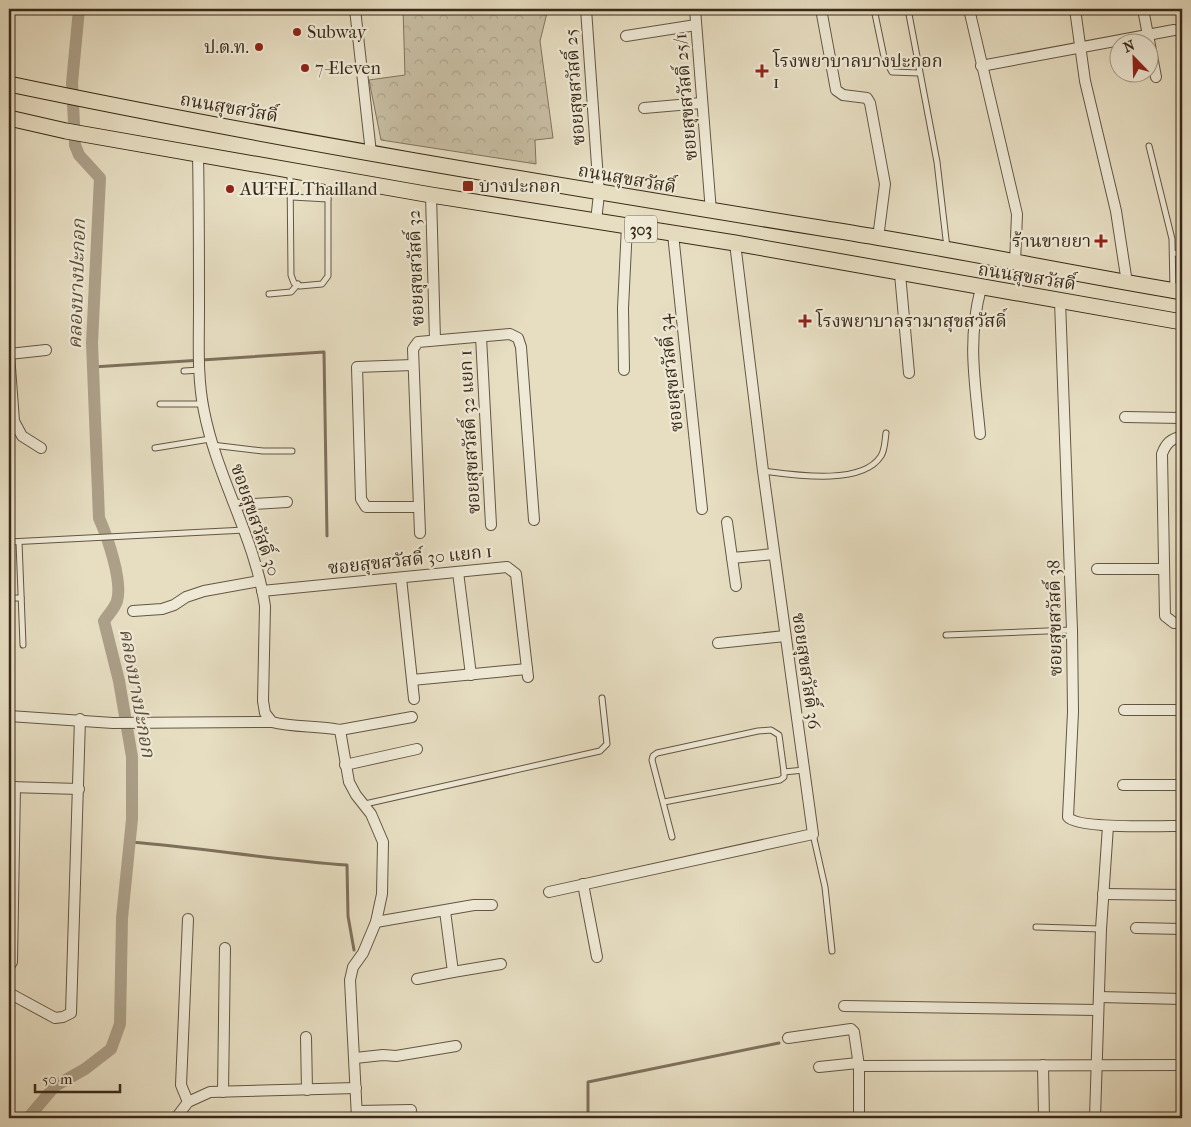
<svg xmlns="http://www.w3.org/2000/svg" width="1191" height="1127" viewBox="0 0 1191 1127" font-family="'IM FELL French Canon','Noto Serif Thai',serif">
<style>
.forest{fill:url(#forest-crowns);stroke:#81745f}
.lines{fill:none;stroke-linecap:round;stroke-linejoin:round}
.stream{stroke:#7e705c;stroke-width:3}
.canal{stroke:#aca089;stroke-width:12}
.lane-casing{stroke:#645643;stroke-width:7}
.street-casing{stroke:#645643;stroke-width:12}
.primary-casing{stroke:#392919;stroke-width:17}
.lane{stroke:#efead7;stroke-width:5}
.street{stroke:#efead7;stroke-width:10}
.primary{stroke:#e7dec2;stroke-width:15}
.poi-dot{fill:#8f2418;stroke:#efead7;stroke-width:2}
.labels{text-anchor:middle;dominant-baseline:central;stroke-width:4.5;stroke-linejoin:round;paint-order:stroke}
.shield{fill:#efead7;stroke:#706352;stroke-width:1}
.shield-label{font-size:16px;font-weight:bold;fill:#392919}
.poi-label{font-size:18px;fill:#392919;stroke:#efead7;text-anchor:start}
.street-label{font-size:18px;fill:#392919;stroke:#efead7}
.water-label{font-size:19px;font-style:italic;fill:#5c4d3b;stroke:#efead7}
</style>
<defs>
<pattern id="forest-crowns" width="20" height="18" patternUnits="userSpaceOnUse" patternTransform="scale(1.25)"><rect width="20" height="18" fill="#c9bfa5"/><path d="M2 6a3 3 0 1 1 6 0M12 15a3 3 0 1 1 6 0" fill="none" stroke="#ada48d"/></pattern>
</defs>
<rect width="100%" height="100%" fill="#e7dec2"/>
<filter id="stains"><feTurbulence type="fractalNoise" baseFrequency=".004" numOctaves="4"/><feColorMatrix values="0 0 0 0 .2 0 0 0 0 .09 0 0 0 0 .02 0 0 0 .5 -.17"/></filter>
<radialGradient id="worn" r=".72"><stop offset=".6" stop-color="#630" stop-opacity="0"/><stop offset="1" stop-color="#630" stop-opacity=".3"/></radialGradient>
<path class="forest" d="M403,9h145l-8,32 13,97 -18,2 1,24 -155,-24 -12,-60 36,-5z"/>
<g class="lines">
<g class="stream">
<path d="M93,367l231,-15 3,184"/>
<path d="M131,842c72,6 143,18 216,23l1,51 6,34"/>
<path d="M588,1118v-36l191,-39"/>
</g>
<path class="canal" d="M28,1118l27,-32 30,-17 26,-20 9,-25 2,-106 10,-99v-62l-13,-76 -15,-60c4,-6 11,-13 13,-20 6,-20 -10,-65 -18,-83l-7,-175 8,-165 -21,-23 -4,-10 -3,-62 7,-74"/>
<defs>
<g id="lane">
<path d="M874,9l10,48 8,15 27,1"/>
<path d="M908,9l29,153 10,86"/>
<path d="M1149,146l23,93 1,51"/>
<path d="M290,171l1,104 3,8 6,3 22,-2 6,-8v-96"/>
<path d="M267,190l25,3"/>
<path d="M292,197l36,2"/>
<path d="M1173,253l9,1"/>
<path d="M269,294l22,-2 7,-8"/>
<path d="M184,371l16,-1"/>
<path d="M160,404h43"/>
<path d="M212,445l51,6h29"/>
<path d="M155,448l55,-9"/>
<path d="M763,471c31,4 99,15 118,-15 4,-6 4,-17 5,-23"/>
<path d="M9,542l236,-12"/>
<path d="M19,542l4,103"/>
<path d="M9,598h12"/>
<path d="M946,635l126,-5"/>
<path d="M664,802l116,-22 4,-3v-5"/>
<path d="M365,804l235,-53 7,-7 -5,-46"/>
<path d="M813,834l12,53 7,64"/>
<path d="M672,837l-20,-77 1,-4 4,-3 101,-22 13,-1 8,5 5,37 20,-2"/>
<path d="M1036,927l65,2"/>
</g>
<g id="street">
<path d="M355,9l16,144"/>
<path d="M586,9l13,185 -3,27"/>
<path d="M695,9l16,203"/>
<path d="M821,9l15,81 7,5 24,3 3,5 15,81 -7,54"/>
<path d="M969,9l48,205 -2,49"/>
<path d="M1075,9l10,72 31,130 11,72"/>
<path d="M1143,9l13,68"/>
<path d="M626,36l70,-11"/>
<path d="M981,66l193,-36"/>
<path d="M644,108l58,-5"/>
<path d="M198,153c1,52 1,104 1,155 0,34 -2,69 5,103 13,67 51,127 61,195l-2,95 2,12 7,9c22,6 45,3 68,8l9,52 7,13 15,19 12,28 -1,52 -6,28 -13,31 -10,14 -3,13 7,138"/>
<path d="M431,195l4,145"/>
<path d="M673,234l29,275"/>
<path d="M900,274l9,99"/>
<path d="M1060,301l12,329 1,82 -5,105c9,12 96,9 114,9"/>
<path d="M481,337l10,188"/>
<path d="M9,354l5,67 8,15 19,12"/>
<path d="M9,354l37,-4"/>
<path d="M413,365l-56,2 4,132 5,8h53"/>
<path d="M624,370l-1,-62 4,-82"/>
<path d="M1125,417l57,1"/>
<path d="M980,434c-5,-53 -13,-93 1,-146"/>
<path d="M1182,436c-11,3 -16,7 -20,18l3,162 9,7h8"/>
<path d="M235,505l52,-3"/>
<path d="M727,522l9,64"/>
<path d="M420,533l-7,-184 5,-7 92,-8 8,4 3,9 13,173"/>
<path d="M732,558l42,-4"/>
<path d="M1097,569h67"/>
<path d="M458,572l13,103"/>
<path d="M401,578l13,121"/>
<path d="M262,591l245,-24 9,7 12,103"/>
<path d="M133,611l29,-2 12,-4 12,-8 18,-6 55,-10"/>
<path d="M718,643l67,-7"/>
<path d="M412,680l115,-11"/>
<path d="M1124,710h58"/>
<path d="M9,716l104,7 159,-1"/>
<path d="M340,730l72,-13"/>
<path d="M345,765l72,-16"/>
<path d="M1123,785h59"/>
<path d="M10,787l69,2"/>
<path d="M583,884l14,73"/>
<path d="M549,892l264,-58 -50,-363 -28,-228"/>
<path d="M1103,894l79,1"/>
<path d="M376,922l98,-17h18"/>
<path d="M1136,928l46,1"/>
<path d="M9,967l3,-5 3,-175"/>
<path d="M453,972l48,-8"/>
<path d="M417,979l36,-7 -8,-61"/>
<path d="M9,993l46,25 8,-1 8,-4 9,-294"/>
<path d="M1099,997l83,2"/>
<path d="M844,1006l254,4"/>
<path d="M306,1037l1,53"/>
<path d="M788,1038l63,-9 3,3 5,34v52"/>
<path d="M355,1058l28,-3 13,1 60,-10"/>
<path d="M1043,1065l1,53"/>
<path d="M859,1066l323,-1"/>
<path d="M819,1067l39,-4"/>
<path d="M223,1092l2,-144"/>
<path d="M188,1102l-7,-17 7,-166"/>
<path d="M358,1111l53,-1"/>
<path d="M176,1118l12,-16 22,-10 146,-4"/>
<path d="M1095,1118l6,-189 7,-103"/>
</g>
<g id="primary">
<path d="M9,84c287,60 577,106 867,153 102,17 204,38 306,55"/>
<path d="M9,118l57,13 365,64 304,48 447,79"/>
</g>
</defs>
<use href="#lane" class="lane-casing"/>
<use href="#street" class="street-casing"/>
<use href="#primary" class="primary-casing"/>
<use href="#lane" class="lane"/>
<use href="#street" class="street"/>
<use href="#primary" class="primary"/>
</g>
<g class="poi-dot">
<circle cx="297" cy="32" r="5"/>
<circle cx="259" cy="47" r="5"/>
<circle cx="305" cy="68" r="5"/>
<path d="M759.5 63.5h5v5h5v5h-5v5h-5v-5h-5v-5h5z"/>
<rect x="462" y="180" width="12" height="12" rx="2.5"/>
<circle cx="230" cy="189" r="5"/>
<path d="M1098.5 233.5h5v5h5v5h-5v5h-5v-5h-5v-5h5z"/>
<path d="M802.5 313.5h5v5h5v5h-5v5h-5v-5h-5v-5h5z"/>
</g>
<g class="labels">
<rect class="shield" x="625" y="215.5" width="32" height="27" rx="4"/>
<g class="shield-label">
<text x="641" y="229">303</text>
</g>
<g class="poi-label">
<text x="307" y="32">Subway</text>
<text x="249" y="47" text-anchor="end">ป.ต.ท.</text>
<text x="773" y="61">โรงพยาบาลบางปะกอก<tspan x="773" dy="21">1</tspan></text>
<text x="315" y="68">7-Eleven</text>
<text x="479" y="186">บางปะกอก</text>
<text x="240" y="189">AUTEL Thailland</text>
<text x="1091" y="241" text-anchor="end">ร้านขายยา</text>
<text x="816" y="321">โรงพยาบาลรามาสุขสวัสดิ์</text>
</g>
<g class="street-label">
<text transform="translate(575 87) rotate(-94)">ซอยสุขสวัสดิ์ 25</text>
<text transform="translate(686 97) rotate(-95)">ซอยสุขสวัสดิ์ 25/1</text>
<text transform="translate(229 108) rotate(10)">ถนนสุขสวัสดิ์</text>
<text transform="translate(627 179) rotate(10)">ถนนสุขสวัสดิ์</text>
<text transform="translate(416 268) rotate(-92)">ซอยสุขสวัสดิ์ 32</text>
<text transform="translate(1027 277) rotate(9)">ถนนสุขสวัสดิ์</text>
<text transform="translate(671 373) rotate(-96)">ซอยสุขสวัสดิ์ 34</text>
<text transform="translate(470 432) rotate(-93)">ซอยสุขสวัสดิ์ 32 แยก 1</text>
<text transform="translate(255 520) rotate(71)">ซอยสุขสวัสดิ์ 30</text>
<text transform="translate(410 560) rotate(-6)">ซอยสุขสวัสดิ์ 30 แยก 1</text>
<text transform="translate(1055 618) rotate(-91)">ซอยสุขสวัสดิ์ 38</text>
<text transform="translate(806 671) rotate(82)">ซอยสุขสวัสดิ์ 36</text>
</g>
<g class="water-label">
<text transform="translate(77 284) rotate(-88)">คลองบางปะกอก</text>
<text transform="translate(137 693) rotate(80)">คลองบางปะกอก</text>
</g>
</g>
<rect width="1191" height="1127" fill="none" stroke="#e7dec2" stroke-width="30"/>
<rect x="10" y="10" width="1171" height="1107" fill="none" stroke="#392919" stroke-width="2.5"/>
<rect x="15" y="15" width="1161" height="1097" fill="none" stroke="#392919"/>
<g transform="translate(1134 58) rotate(337)"><circle r="24" fill="#efead7" stroke="#a69d8b"/>
<path d="M0-4L9 19L0 12L-9 19Z" fill="#8f2418"/>
<text y="-8" font-size="14" font-weight="bold" text-anchor="middle" fill="#392919">N</text>
</g>
<path d="M35 1084v8h85v-8" fill="none" stroke="#392919" stroke-width="2.5"/>
<text x="42" y="1084" font-size="15" fill="#392919" stroke="#efead7" stroke-width="4" paint-order="stroke">50 m</text>
<rect width="100%" height="100%" filter="url(#stains)"/>
<rect width="100%" height="100%" fill="url(#worn)"/>
</svg>
